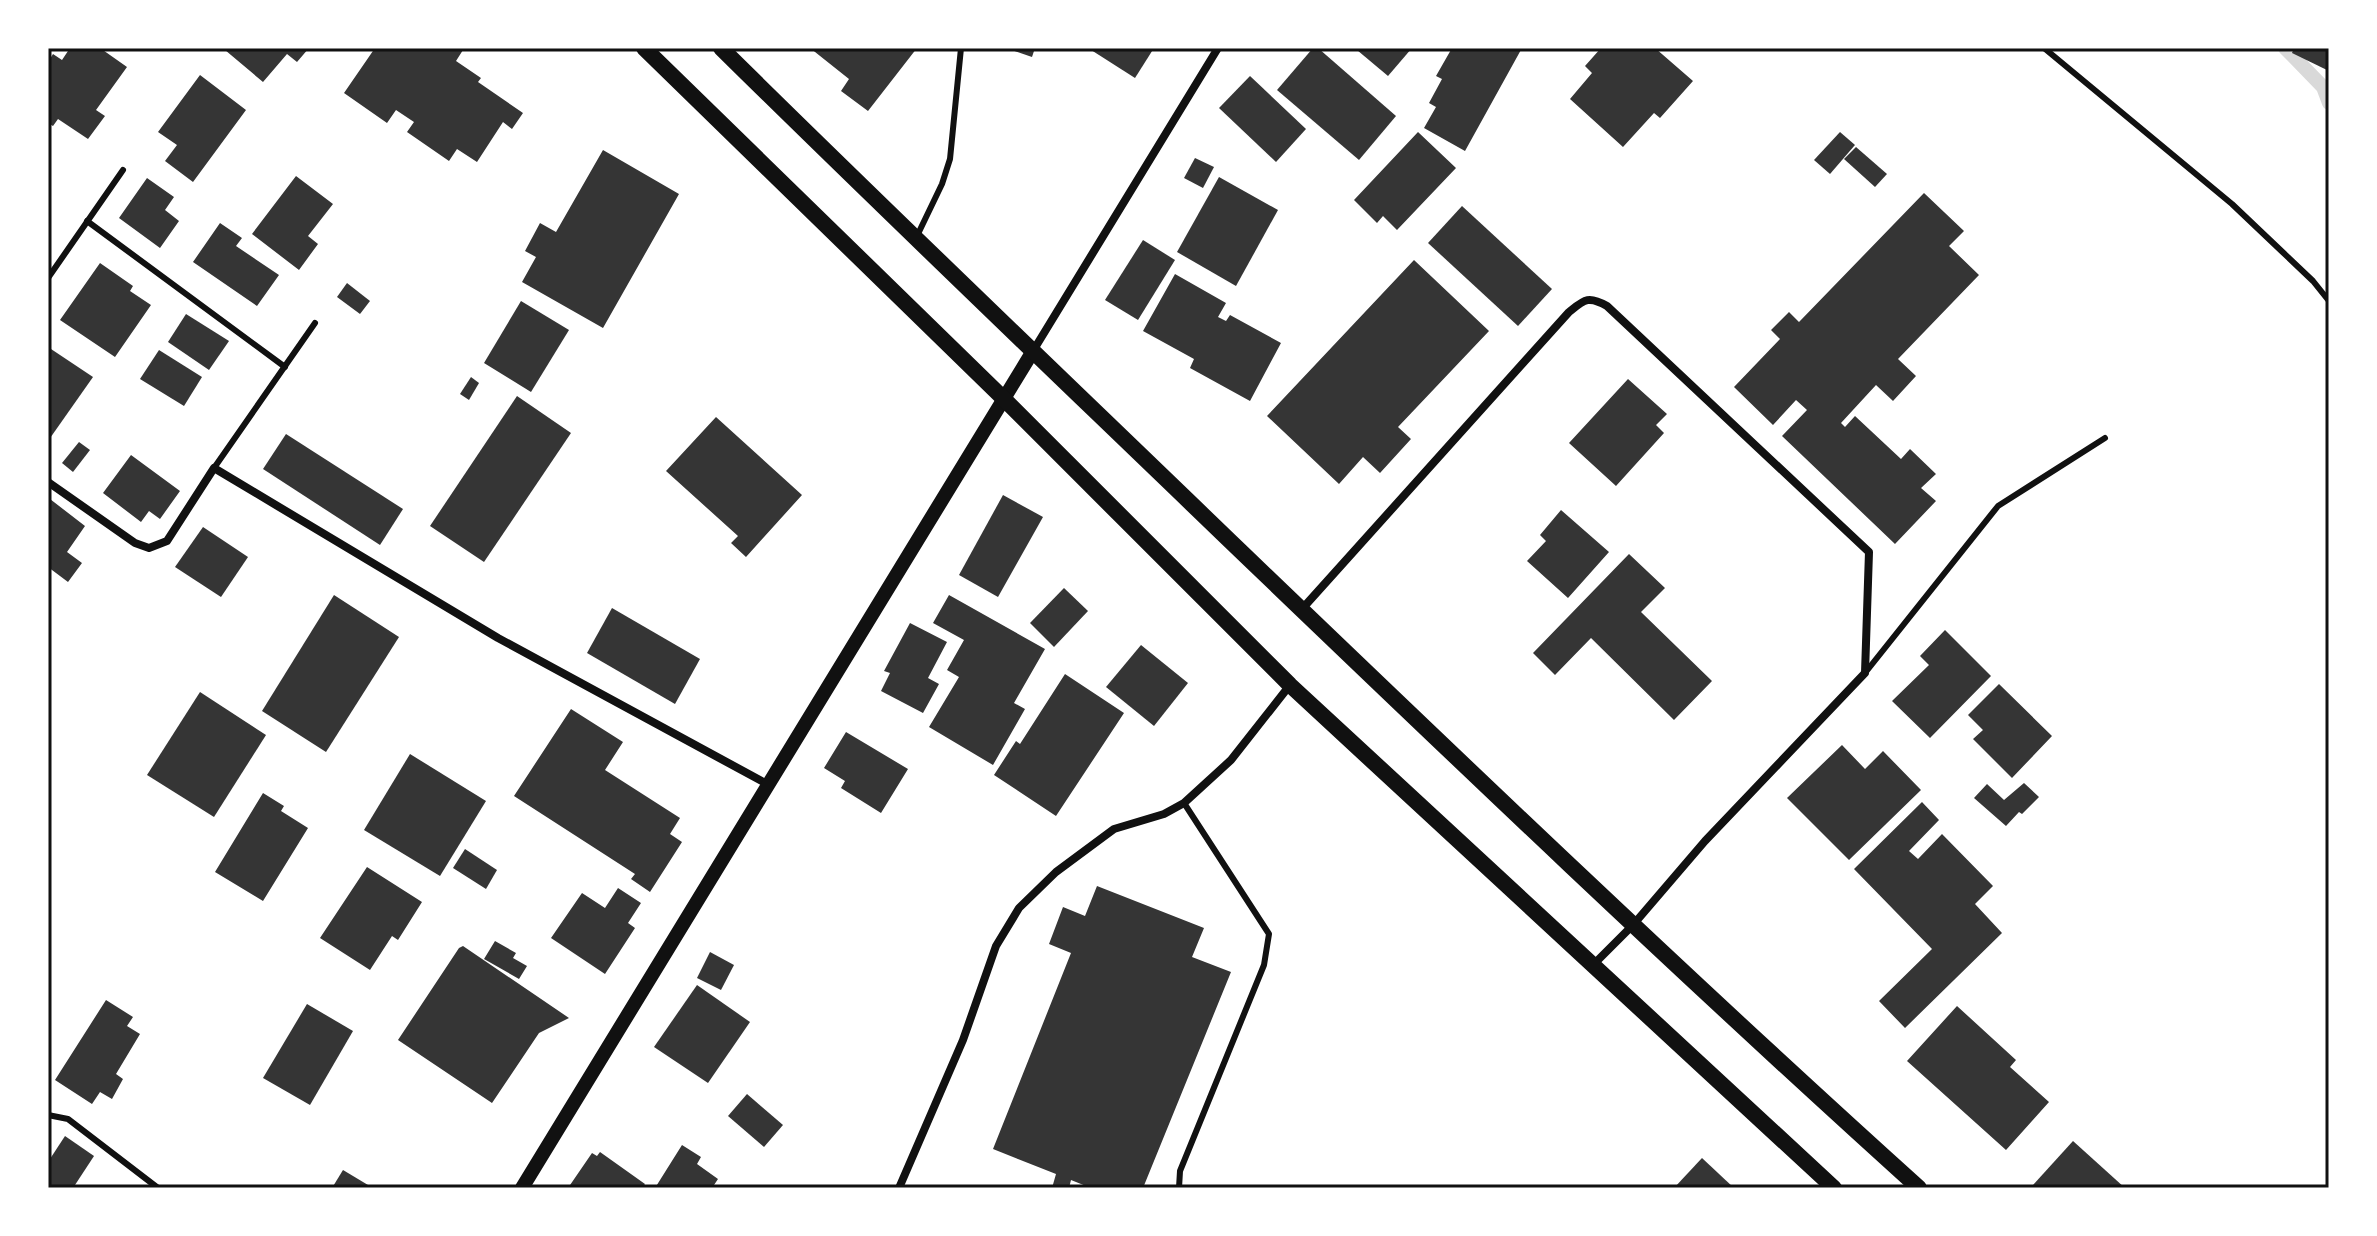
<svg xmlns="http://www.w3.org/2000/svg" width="2377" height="1236" viewBox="0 0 2377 1236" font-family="Inter,sans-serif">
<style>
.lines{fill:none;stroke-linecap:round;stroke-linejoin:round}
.stream{stroke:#d9d9d9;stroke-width:14}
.building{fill:#353535}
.service{stroke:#111;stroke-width:6}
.minor{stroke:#111;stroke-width:8}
.tertiary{stroke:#111;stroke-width:14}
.secondary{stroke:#111;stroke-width:16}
.neatline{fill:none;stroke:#111;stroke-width:3}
</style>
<rect width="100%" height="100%" fill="#fff"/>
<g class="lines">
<path class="stream" d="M2285,48l38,39 6,16"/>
</g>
<g class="building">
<path d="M70,48h30l27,19 -31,43 9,6 -17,23 -30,-20 -5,7 -5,-3v-61l5,-8 9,6z"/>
<path d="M227,48h82l-12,14 -10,-8 -24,28 -38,-32z"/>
<path d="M375,48h84l4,2 -7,11 25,17 -3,4 45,31 -11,16 -9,-7 -26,40 -20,-13 -8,12 -42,-29 7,-10 -18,-12 -9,13 -43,-30z"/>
<path d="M810,48h107l-49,63 -27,-20 8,-12z"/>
<path d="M1006,48h29l-3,9z"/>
<path d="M1088,48h66l-19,30z"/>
<path d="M1313,48h5l78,68 -37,44 -82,-70z"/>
<path d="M1359,48h53l-24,28 -31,-26z"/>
<path d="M1452,48h70l-57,103 -41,-23 12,-21 -7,-4 13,-24 -6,-3z"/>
<path d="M1601,48h54l38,33 -33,37 -6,-5 -31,34 -53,-48 22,-26 -7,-7z"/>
<path d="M2294,48h35v23l-37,-18z"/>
<path d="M200,75l46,35 -53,72 -28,-21 12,-16 -19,-13z"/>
<path d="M1250,76l56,53 -30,33 -57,-54z"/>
<path d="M1418,132l38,36 -59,62 -14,-14 -6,7 -23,-23z"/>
<path d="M1840,132l15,13 -25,29 -16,-14z"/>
<path d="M1856,147l31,27 -12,13 -31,-28z"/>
<path d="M603,150l76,44 -76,134 -81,-46 14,-25 -11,-6 15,-28 16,9z"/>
<path d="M1195,158l19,9 -11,21 -19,-10z"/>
<path d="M296,176l37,28 -25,32 10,8 -19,26 -47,-36z"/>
<path d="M1219,177l59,33 -42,76 -59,-34z"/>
<path d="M147,178l27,19 -9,13 14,11 -19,27 -41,-30z"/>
<path d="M1924,193l40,38 -15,15 30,29 -81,84 18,17 -23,25 -17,-16 -35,38 4,4 10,-11 46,43 9,-10 26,25 -15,14 15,13 -41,43 -113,-108 25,-26 -11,-10 -23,25 -39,-38 46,-48 -9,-9 18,-18 10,10z"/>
<path d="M1462,206l90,83 -34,37 -90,-83z"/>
<path d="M220,223l22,15 -6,8 43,29 -22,31 -64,-44z"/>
<path d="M1143,240l32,20 -37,60 -33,-20z"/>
<path d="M1414,260l75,71 -91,96 13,12 -31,34 -17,-16 -24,27 -72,-68z"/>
<path d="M100,263l33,23 -3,5 21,14 -36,52 -55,-37z"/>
<path d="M1175,274l51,29 -8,14 8,4 4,-6 51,28 -31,58 -60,-33 4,-9 -51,-28z"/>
<path d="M347,283l23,18 -10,13 -23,-17z"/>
<path d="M521,301l48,29 -38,62 -47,-29z"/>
<path d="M186,314l43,27 -20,29 -41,-28z"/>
<path d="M48,347l45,30 -45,64z"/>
<path d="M159,350l43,27 -18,29 -44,-27z"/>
<path d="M471,377l8,6 -10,17 -9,-6z"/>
<path d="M1628,379l39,35 -11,11 8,8 -48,53 -47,-43z"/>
<path d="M517,396l54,37 -87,129 -54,-36z"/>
<path d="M716,417l86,78 -56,62 -15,-14 7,-7 -72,-65z"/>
<path d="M286,434l117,75 -23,36 -117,-76z"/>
<path d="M79,442l11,8 -17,22 -11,-9z"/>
<path d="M131,455l49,36 -20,28 -11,-8 -8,11 -38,-29z"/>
<path d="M1003,495l40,22 -45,80 -39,-22z"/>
<path d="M50,499l35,27 -18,26 15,11 -14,19 -20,-15z"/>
<path d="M1561,510l48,42 -41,46 -41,-37 19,-20 -6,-6z"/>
<path d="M203,527l45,30 -27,40 -46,-30z"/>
<path d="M1629,554l36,34 -24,24 71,69 -38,39 -83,-82 -36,37 -22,-22z"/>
<path d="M1064,588l24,23 -34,36 -24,-24z"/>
<path d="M334,595l65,42 -73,115 -64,-41z"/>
<path d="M949,595l96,54 -31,54 11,6 -32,56 -64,-38 30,-50 -12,-7 17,-30 -31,-17z"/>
<path d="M612,608l88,51 -25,45 -88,-51z"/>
<path d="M910,623l37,19 -19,36 11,6 -16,29 -42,-22 9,-18 -6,-2z"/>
<path d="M1945,630l46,46 -61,62 -38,-37 37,-36 -9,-9z"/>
<path d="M1141,645l47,38 -34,43 -48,-39z"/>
<path d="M1065,674l59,39 -68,103 -62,-41 22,-34 4,3z"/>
<path d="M1999,684l53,52 -40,42 -39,-39 10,-9 -15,-15z"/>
<path d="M200,692l66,43 -52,82 -67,-42z"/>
<path d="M571,709l52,33 -18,28 75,48 -10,16 12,8 -32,50 -19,-13 4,-5 -121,-78z"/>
<path d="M846,732l62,37 -27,44 -40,-25 4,-7 -21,-13z"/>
<path d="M1842,745l23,24 18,-18 38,39 -72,70 -62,-62z"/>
<path d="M410,754l76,47 -46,75 -76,-46z"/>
<path d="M2024,783l15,14 -17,17 -3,-2 -13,14 -32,-28 13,-14 17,16z"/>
<path d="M263,793l21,13 -3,5 27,17 -45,73 -48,-29z"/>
<path d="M1922,802l17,18 -30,31 9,8 24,-25 51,52 -18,18 27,29 -97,95 -26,-27 53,-52 -78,-80z"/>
<path d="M465,849l32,21 -11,19 -33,-21z"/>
<path d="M367,867l55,35 -24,38 -6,-4 -22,34 -50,-32z"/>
<path d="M1097,886l107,42 -12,29 39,15 -88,216h-52l-20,-8 -2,8h-17l4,-14 -63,-25 78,-196 -22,-9 14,-37 22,9z"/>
<path d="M618,888l23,15 -13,20 7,5 -30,46 -54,-36 31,-45 23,15z"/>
<path d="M495,941l21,12 -3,5 14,8 -8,13 -35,-20z"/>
<path d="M463,946l106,72 -30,15 -47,70 -94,-63 61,-92z"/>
<path d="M710,952l24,13 -13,25 -24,-12z"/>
<path d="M697,985l53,37 -42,61 -54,-36z"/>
<path d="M106,1000l27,17 -6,9 13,8 -24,40 7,5 -11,20 -12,-7 -8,12 -37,-24z"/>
<path d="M307,1004l46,27 -43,74 -47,-27z"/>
<path d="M1957,1006l59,54 -6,7 39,35 -43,48 -99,-89z"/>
<path d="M747,1094l36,31 -19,22 -36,-31z"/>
<path d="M65,1136l29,20 -21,32h-25v-26z"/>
<path d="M2073,1141l52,47h-89l-3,-3z"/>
<path d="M682,1145l19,12 -4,7 21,15 -6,9h-57z"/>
<path d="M600,1152l45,32 -3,4h-74l24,-35 5,3z"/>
<path d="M1702,1158l32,30h-60z"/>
<path d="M343,1170l30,18h-41z"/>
</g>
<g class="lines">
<g class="service">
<path d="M2044,48l188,156 81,77 16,20"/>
<path d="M87,221l198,146"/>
<path d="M917,236l25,-52 8,-25 11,-111"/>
<path d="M48,278l75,-108"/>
<path d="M214,468l101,-145"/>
<path d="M1865,673l133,-167 107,-68"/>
<path d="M48,1115l20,4 90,69"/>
<path d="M1179,1188l1,-17 84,-206 5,-31 -85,-131"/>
</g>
<g class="minor">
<path d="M1033,351l185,-303"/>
<path d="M48,482l87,61 14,5 18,-7 47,-73 284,170 271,147"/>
<path d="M1302,609l267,-297c15,-12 19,-17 38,-6l262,246 -4,121 -160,168 -72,84 -40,40"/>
<path d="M899,1188l64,-148 33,-94 23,-38 37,-36 58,-43 50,-15 20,-11 47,-43 59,-75"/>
</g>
<path class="tertiary" d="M522,1188l511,-837"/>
<g class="secondary">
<path d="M644,48l361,352 285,285 544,503"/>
<path d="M721,48c168,166 338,328 508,492 227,218 456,437 690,648"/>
</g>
</g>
<rect width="2377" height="1236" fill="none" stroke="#ffffff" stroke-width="100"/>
<rect x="50" y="50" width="2277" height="1136" class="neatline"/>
</svg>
